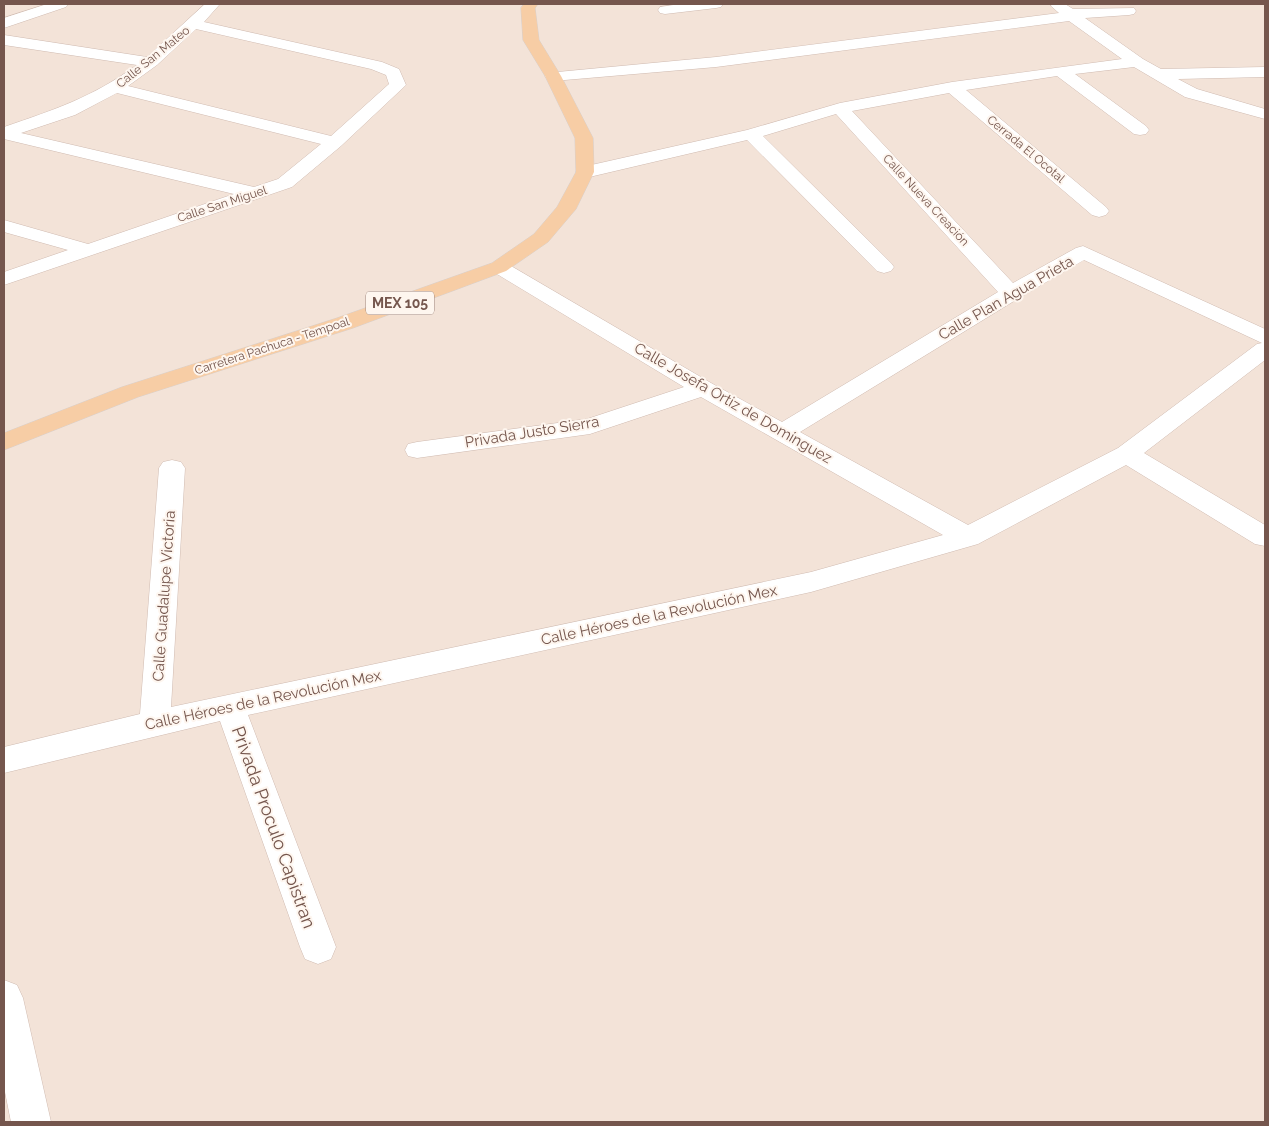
<svg xmlns="http://www.w3.org/2000/svg" width="1269" height="1126" viewBox="0 0 1269 1126" font-family="Raleway,sans-serif">
<style>
.residential{fill:#f3e3d8}
.lines{fill:none;stroke-linecap:round;stroke-linejoin:round}
.minor-casing{stroke:#d0bbb1;stroke-width:1}
.major-casing{stroke:#d8d0cd;stroke-width:1}
.minor{fill:#fff;fill-rule:evenodd}
.major{fill:#f7cda5;fill-rule:evenodd}
.labels{text-anchor:middle;dominant-baseline:central;stroke-width:4;stroke-linejoin:round;paint-order:stroke}
.far-street-label{font-size:12px;fill:#75564d;stroke:#fef6ef}
.shield{fill:#fef6ef;stroke:#9e867e;stroke-width:1}
.shield-label{font-size:14px;font-weight:bold;fill:#75564d}
.street-label{font-size:15px;fill:#75564d;stroke:#fef6ef}
.near-street-label{font-size:18px;fill:#75564d;stroke:#fef6ef}
</style>
<rect width="100%" height="100%" fill="#fcf2e9"/>
<rect class="residential" x="4" y="4" width="1261" height="1118"/>
<g class="lines">
<defs>
<g id="minor">
<path d="M47,4h21l-2,3 -62,21v-10z"/>
<path d="M205,4h15l-16,18 178,40 17,7 7,16 -65,61 -49,41 -288,98v-13l64,-22 -64,-18v-12l84,24 146,-50 -230,-55v-12c52,-18 87,-29 133,-62l-133,-20v-10l143,22zM196,29l175,40 15,6 3,9 -58,52 -203,-50 29,-21zM117,93l204,51 -43,35 -24,8 -233,-54 54,-18z"/>
<path d="M680,4h43l-2,3 -5,1 -51,6 -5,-1 -2,-3 2,-3z"/>
<path d="M1052,4h13l8,5 61,-1 2,3 -2,3 -5,1 -44,3 58,41 18,10 104,-2v10l-87,2 19,10 68,20v10l-80,-22 -51,-30 -59,7 71,52 3,4 -3,4 -6,1 -6,-1 -77,-58 -91,14 140,117 3,4 -3,4 -7,2 -7,-2 -143,-122 -97,18 161,172 63,-35 7,-2 182,83v31l-121,93 121,72v21l-10,-2 -129,-79 -148,79 -167,48 -563,123 88,232 -5,12 -13,5 -13,-5 -5,-12 -80,-226 -216,52v-26l136,-33 19,-246 4,-6 9,-2 9,2 4,6 -14,239 640,-135 132,-37 -242,-138 -111,37 -173,24 -9,-2 -3,-6 3,-6 9,-2 170,-23 97,-32 -192,-116 -3,-4 3,-4 7,-2 7,2 205,120 71,39 216,-130 -162,-178 -73,22 128,127 3,4 -3,4 -7,2 -7,-2 -130,-131 -162,38 -7,-2 -2,-4 2,-4 169,-38 93,-27 112,-21 170,-23 -53,-38 -353,46 -163,14 -6,-2 -2,-3 2,-3 169,-16 343,-44 -8,-7zM1084,260l178,83 -5,1 -139,104 -150,77 -168,-93 219,-134z"/>
<path d="M4,980l13,5 6,13 28,124h-40l-7,-35z"/>
</g>
<path id="major" d="M524,4h14l-3,4 4,32 22,36 32,62 1,34 -18,37 -28,33 -42,29 -153,57 -215,69 -134,53v-17l118,-46 215,-69 155,-55 42,-29 23,-27 19,-35 -1,-34 -30,-62 -22,-36 -2,-32z"/>
</defs>
<use href="#minor" class="minor-casing"/>
<use href="#major" class="major-casing"/>
<use href="#minor" class="minor"/>
<use href="#major" class="major"/>
</g>
<g class="labels">
<g class="far-street-label">
<text transform="translate(153 57) rotate(-39)">Calle San Mateo</text>
<text transform="translate(1026 149) rotate(40)">Cerrada El Ocotal</text>
<text transform="translate(926 200) rotate(47)">Calle Nueva Creación</text>
<text transform="translate(222 204) rotate(-18)">Calle San Miguel</text>
<text transform="translate(272 346) rotate(-18)">Carretera Pachuca - Tempoal</text>
</g>
<rect class="shield" x="366" y="291.5" width="68" height="23" rx="4"/>
<g class="shield-label">
<text x="400" y="303">MEX 105</text>
</g>
<g class="street-label">
<text transform="translate(1006 298) rotate(-30)">Calle Plan Agua Prieta</text>
<text transform="translate(733 403) rotate(30)">Calle Josefa Ortiz de Domínguez</text>
<text transform="translate(532 432) rotate(-9)">Privada Justo Sierra</text>
<text transform="translate(164 596) rotate(-86)">Calle Guadalupe Victoria</text>
<text transform="translate(659 615) rotate(-12)">Calle Héroes de la Revolución Mex</text>
<text transform="translate(263 700) rotate(-12)">Calle Héroes de la Revolución Mex</text>
</g>
<g class="near-street-label">
<text transform="translate(274 827) rotate(70)">Privada Proculo Capistran</text>
</g>
</g>
<rect width="1269" height="1126" fill="none" stroke="#75564d" stroke-width="10"/>
</svg>
